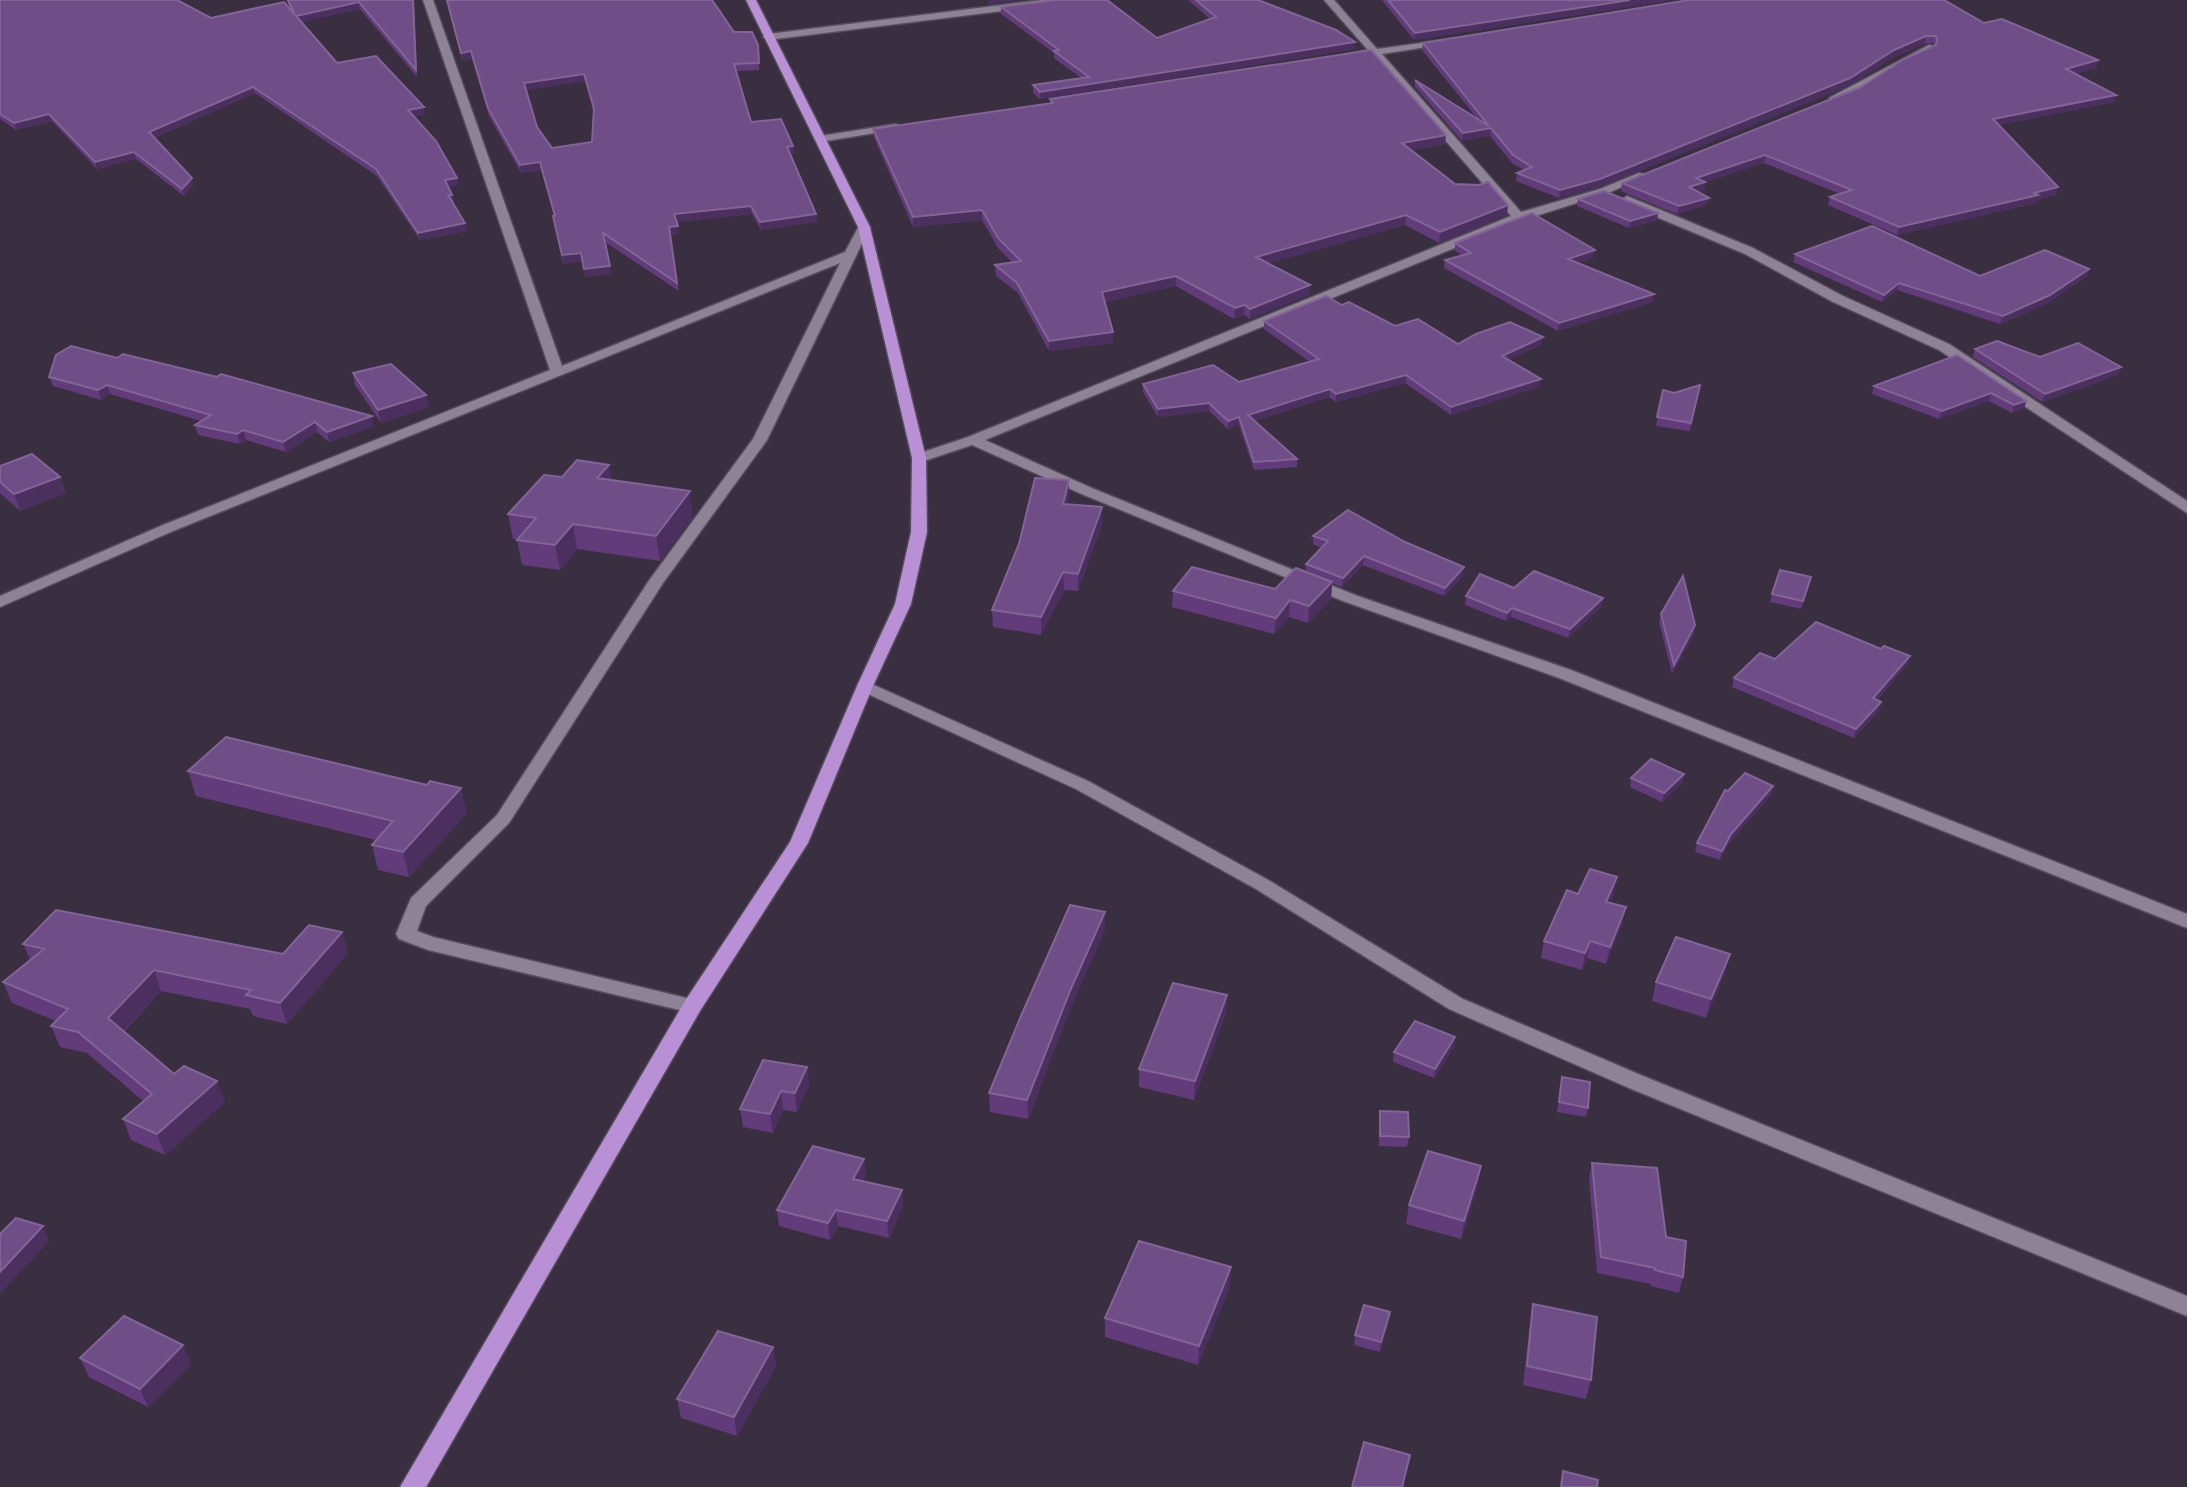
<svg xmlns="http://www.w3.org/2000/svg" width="2187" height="1487" viewBox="0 0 2187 1487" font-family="'IBM Plex Sans',sans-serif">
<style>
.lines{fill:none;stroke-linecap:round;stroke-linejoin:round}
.minor-casing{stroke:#544c5b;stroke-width:3}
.major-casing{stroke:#544c5b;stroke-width:3}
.minor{fill:#8e8297;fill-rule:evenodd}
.major{fill:#b990d5;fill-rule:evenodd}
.wall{fill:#613b7a;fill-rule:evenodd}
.shaded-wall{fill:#4b2f5e}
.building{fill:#6f4d86;stroke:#826496;stroke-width:2;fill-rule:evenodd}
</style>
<rect width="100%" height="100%" fill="#3a2f41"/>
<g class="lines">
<defs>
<g id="minor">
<path d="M423,0h10l129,366 283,-114 15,-28 10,3 -103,213 -104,143 -154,240 -83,83 -9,25 16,6 266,64 3,5 -3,5 -7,2 -264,-63 -29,-11 -3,-5 15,-36 86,-83 151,-233 105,-143 87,-176 -667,268 -173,76v-11l163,-71 387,-155z"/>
<path d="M1043,0h29l-5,3 -299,37 -5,-3 5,-3z"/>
<path d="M1324,0h10l43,49 73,-10 1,2 -5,3 -64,10 139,158 79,-23 39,-16 10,2 -41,18 -85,27 -538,220 109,49 261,106 216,75 616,244v14l-628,-250 -216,-77 -259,-106 -112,-50 -48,16h-10l-2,-3 2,-3 54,-18 543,-221 -139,-160 -24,2v-4l20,-4z"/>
<path d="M1929,45l4,1v4c-18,8 -92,56 -104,48z"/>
<path d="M896,124l6,3 -2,2 -80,13 -6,-3 6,-3z"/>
<path d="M1627,196l126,52 90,48 106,48 238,157v12l-248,-163 -106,-48 -88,-48 -122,-51 -2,-3z"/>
<path d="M865,681l223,100 182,100 193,118 180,77 544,220v20l-558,-228 -180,-79 -193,-120 -180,-100 -217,-99 -2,-4 2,-4z"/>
</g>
<path id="major" d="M746,0h10l114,227 56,231 1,74 -16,72 -38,82 -65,157 -108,168 -274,476h-26l285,-486 105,-159 67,-156 38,-82 16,-72 1,-74 -54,-231z"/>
</defs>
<use href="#minor" class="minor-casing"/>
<use href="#major" class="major-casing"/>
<use href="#minor" class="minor"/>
<use href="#major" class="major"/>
</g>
<g class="wall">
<path d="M0,0l211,18 80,-7 -5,-11h128l3,77 -57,-68 -59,13 36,41 88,51 -11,2 44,69 -10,2 6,15h-2l15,29 -47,9 -43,-64 -122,-83 -101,45 39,47 -9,11 -48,-37 -39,10 -45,-48 -36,9 -16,-11z"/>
<path d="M446,0l288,32 25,20v18l-23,1 15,51 42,24 1,8h-4l26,60 1,8 -56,8 -9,-16 -76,8 3,12 -9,1 9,56 -74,-49 6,32 -26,3 -2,-16 -20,3 -9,-40v-8l-13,-46 -20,3 -32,-57 -17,-57 -10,1zM585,81l8,30 -1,31 -40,6 -15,-21 -11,-37z"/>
<path d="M1188,0h70l97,49 -315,50 -7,-6v-8l48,-7 -27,-20v-5l-53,-39v-7l156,31 53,-19z"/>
<path d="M1382,0h291l-259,40z"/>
<path d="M1984,23l114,37 -2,8 -21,6 41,21 -2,7 -115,23 57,70 -19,5 -1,3 -139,32 -69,-30 2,-8 10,-3 -76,-31 -59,19 -1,8 -6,2 9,13 -30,9 -56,-23 1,-8 239,-96 74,-41 -2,-3 -9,1 -32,14 -43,28 -250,101 -40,11 -43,-17 1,-8 7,-3 -12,-7 -22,-27 -28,5 -47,-54v-7l61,37 -54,-67 1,-7z"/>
<path d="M1050,99l395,45 -33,6 43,34 52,31 -68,28 -34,-18 -136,38 40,32 -59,24 -6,-4 -10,4 -58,-33 -71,16 8,30v11l-64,8 -31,-58 -22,-17 -1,-11 17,-3 -14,-14 -16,-28 -69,7 -39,-89 -1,-9 177,-26z"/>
<path d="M1578,199l79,21 -28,8 -52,-22z"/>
<path d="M1455,243l138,14 -16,6 76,39 -95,29 -114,-63 1,-8 17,-5 -7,-4z"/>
<path d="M1795,254l185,22 109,-7 -2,7 -39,27 -48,21 -103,-34 -15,12 -89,-40z"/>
<path d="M1342,305l53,21 63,18h84l-33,16 30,27 -88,28 -46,-32 -69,19 -7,-5 -75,24 43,38v8l-43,3 -15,-45 -11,4 -19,-18 -51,6 -15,-25v-8l96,-2 71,-20 -46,-33v-8z"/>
<path d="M1975,349l65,8 81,10 -3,8 -76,27 -69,-45z"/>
<path d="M56,355l318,71 -45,16 -12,-10 -31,20 -40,-12 -6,4 -42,-9 -3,-10 6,-4 -91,-27 -9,6 -48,-14 -4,-9z"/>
<path d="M1957,355l69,46 -2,8 -12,4 -23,-12 -50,18 -67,-25 2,-8z"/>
<path d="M353,373l76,34 -48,16 -26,-38z"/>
<path d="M1700,385l-10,46 -34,-5 7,-36 11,3z"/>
<path d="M0,466l60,11 6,16 -46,18 -20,-18z"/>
<path d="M562,477l50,3 81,36 -33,45 -83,-12 -17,21 -38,-5 -5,-25 -4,-1 -5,-25z"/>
<path d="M1069,480v16l-2,8 35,3v17l-24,67 -14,-1 -23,45 -48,-8 -1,-17z"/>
<path d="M1313,536l150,40 -19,20 -81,-31 -21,22 -10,-4 -1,16 -23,24 -19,-6 -15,17 -102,-27 1,-16 102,-2 31,-17v-8l16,-16 -9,-4z"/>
<path d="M1809,585l-8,24 -31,-7 2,-8z"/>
<path d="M1514,588l89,10 -1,8 -34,32 -57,-21 -5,4 -41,-16 1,-9z"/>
<path d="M1661,614l33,20 -22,40 -13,-52z"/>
<path d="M1775,659l132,5 -30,36 4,2 -2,9 -25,27 -122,-51 2,-9z"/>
<path d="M188,771l239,14 40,28 -58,64 -31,-7 -6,-25 4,-5 -180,-44z"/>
<path d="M1684,774l-2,9 -20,19 -32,-15 1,-9z"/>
<path d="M1773,786l-2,9 -42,48 -9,17 -25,-8 2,-9 31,-52z"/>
<path d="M1578,894h36l-4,9 12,21 -16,40 -19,-6 -5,12 -41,-12 3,-17z"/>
<path d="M1105,912v18l-35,79 -42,110 -38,-7 -1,-19z"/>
<path d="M342,932l6,21 -61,71 -34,-8 -3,-7 -89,-18 -37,41 50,42 51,28 -60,53 -34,-15 -8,-21 20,-18 -56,-48 -27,-6 -9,-21 5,-5 -44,-18 -9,-21 27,-22 -7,-16 260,10z"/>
<path d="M1725,973l-19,45 -54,-17 4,-19z"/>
<path d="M1226,1013l-32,87 -55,-13v-18z"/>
<path d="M1455,1037l-1,10 -20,31 -41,-16 1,-10z"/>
<path d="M807,1067l2,18 -12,27 -14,-2 -10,23 -30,-6 -3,-18z"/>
<path d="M1562,1077l26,31 -2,9 -29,-5z"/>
<path d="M1380,1111l29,26 -2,10 -28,-1v-26z"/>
<path d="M864,1159l2,17 -3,5 40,25 -14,32 -51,-12 -8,14 -51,-14 -2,-16z"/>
<path d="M1592,1163l74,74 17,40 -4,16 -28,-7v-2l-54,-11 -8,-95z"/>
<path d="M1481,1166l-3,19 -17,54 -55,-15 3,-19z"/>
<path d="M1230,1286l-32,79 -93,-28v-19z"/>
<path d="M1533,1304l58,76 -5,19 -63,-14 7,-62z"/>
<path d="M1389,1322l-9,30 -26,-7 1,-10z"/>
<path d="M773,1347l3,19 -39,70 -56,-18 -4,-19z"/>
<path d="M80,1358l111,6 -43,43 -59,-30z"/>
</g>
<g class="shaded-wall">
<path d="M413,0h1l3,77 -1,-7z"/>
<path d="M988,0h34l-34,4z"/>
<path d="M1630,0h43l-259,40 1,-7z"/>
<path d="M359,2l1,7 -62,14 -2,-7z"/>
<path d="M1926,36l-2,8 -32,14 -43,28 -250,101 -40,11 1,-8z"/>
<path d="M1355,42v7l-315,50v-7z"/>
<path d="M471,51l1,8 -10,1 -1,-7z"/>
<path d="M2098,60l-2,8 -32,9 2,-8z"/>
<path d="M584,74l1,7 -60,9 -1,-7z"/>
<path d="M253,87l2,6 -104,46 -2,-7z"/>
<path d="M2116,95l-2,7 -123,25 2,-8z"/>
<path d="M424,107l1,7 -15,3 -2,-7z"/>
<path d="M49,114l3,7 -36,9 -2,-7z"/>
<path d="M1491,128l-1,8 -28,5 1,-8z"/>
<path d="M1446,135l-1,9 -44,8 1,-9z"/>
<path d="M793,146l1,8 -6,1 -1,-8z"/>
<path d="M134,152l2,7 -39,10 -2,-7z"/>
<path d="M1765,155l-1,8 -70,22 2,-7z"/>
<path d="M540,162l1,8 -20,3 -1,-8z"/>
<path d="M192,178l1,7 -9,11 -2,-7z"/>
<path d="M457,178l1,7 -12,2 -1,-7z"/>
<path d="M1705,182l-1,8 -17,5 2,-8z"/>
<path d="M2058,187l-2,8 -19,5 -1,3 -139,32 2,-8z"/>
<path d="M1709,198l-2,7 -30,9 2,-8z"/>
<path d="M1508,205l-1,10 -68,28 1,-11z"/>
<path d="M751,206l1,8 -77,8 -1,-8z"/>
<path d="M982,210v10l-69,7v-10z"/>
<path d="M1658,213l-1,7 -28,8 1,-7z"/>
<path d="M816,214l1,8 -56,8 -1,-8z"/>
<path d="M1406,215l-1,10 -149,42v-10z"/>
<path d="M465,223l2,8 -47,9 -2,-7z"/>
<path d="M678,226l1,8 -9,1 -1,-8z"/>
<path d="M1595,250l-2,7 -26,9 1,-7z"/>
<path d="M581,253l2,8 -20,3 -1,-9z"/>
<path d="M610,266l1,8 -26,3 -1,-8z"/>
<path d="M2089,269l-2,7 -39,27 -48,21 3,-8z"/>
<path d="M1176,276v10l-74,17v-11z"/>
<path d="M1899,283l-2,7 -15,12 2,-7z"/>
<path d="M1310,285l-1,10 -59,24v-10z"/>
<path d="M1654,294l-1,8 -95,29 1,-8z"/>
<path d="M1245,305l-1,10 -10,4 1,-11z"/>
<path d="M1113,332v11l-64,8v-10z"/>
<path d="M1543,337l-1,7 -41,20 1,-8z"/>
<path d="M2121,367l-3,8 -76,27 3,-8z"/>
<path d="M1406,375l-1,8 -69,19v-8z"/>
<path d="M1541,379l-2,8 -88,28v-8z"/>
<path d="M107,385l3,9 -9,6 -3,-10z"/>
<path d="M1330,389l-1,8 -82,26 1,-8z"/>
<path d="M1991,393l-2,8 -50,18 3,-8z"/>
<path d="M426,395l3,12 -48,16 -3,-13z"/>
<path d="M2026,401l-2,8 -12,4 2,-8z"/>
<path d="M1209,403v8l-51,6v-8z"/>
<path d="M372,416l2,10 -45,16 -2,-10z"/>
<path d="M1239,417v8l-11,4v-8z"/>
<path d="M315,422l2,10 -31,20 -3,-10z"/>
<path d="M243,430l3,10 -6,4 -3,-10z"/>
<path d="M609,465l4,24 -16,-11z"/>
<path d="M60,477l6,16 -46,18 -6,-17z"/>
<path d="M1069,480v16l-5,24 -1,-16z"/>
<path d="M690,491l3,25 -33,45 -4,-25z"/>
<path d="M1102,507v17l-24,67v-17z"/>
<path d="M573,524l4,25 -17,21 -5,-25z"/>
<path d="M1364,556l-1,9 -21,22 1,-9z"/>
<path d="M1464,567l-1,9 -19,20 1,-8z"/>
<path d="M1063,572l1,18 -23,45v-18z"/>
<path d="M1332,582l-1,17 -23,24 1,-17z"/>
<path d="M1603,598l-1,8 -34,32 2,-9z"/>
<path d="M1290,600l-1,17 -15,17 2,-16z"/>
<path d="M1512,608l-1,9 -5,4 1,-8z"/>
<path d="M1695,625l-1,9 -22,40 2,-9z"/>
<path d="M1910,656l-3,8 -37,43 3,-9z"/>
<path d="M1881,702l-2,9 -25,27 2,-9z"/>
<path d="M1684,774l-2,9 -20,19 2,-9z"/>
<path d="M1773,786l-2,9 -42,48 -9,17 2,-9 9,-17z"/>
<path d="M461,788l6,25 -58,64 -6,-25z"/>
<path d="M1617,877l-3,17 -11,25 3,-17z"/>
<path d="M1626,907l-4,17 -16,40 4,-17z"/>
<path d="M1105,912v18l-35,79 -42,110 -1,-19 43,-109z"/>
<path d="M342,932l6,21 -61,71 -7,-21z"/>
<path d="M1590,941l-3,17 -5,12 3,-17z"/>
<path d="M1730,954l-5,19 -19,45 5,-19z"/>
<path d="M154,970l7,21 -45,48 -8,-21z"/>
<path d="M1227,995l-1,18 -32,87 1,-19z"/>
<path d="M1455,1037l-1,10 -20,31 1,-9z"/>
<path d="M807,1067l2,18 -12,27 -2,-19z"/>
<path d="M217,1081l8,21 -60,53 -8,-21z"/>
<path d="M781,1091l2,19 -10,23 -3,-19z"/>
<path d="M864,1159l2,17 -11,19 -2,-16z"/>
<path d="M1481,1166l-3,19 -17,54 3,-18z"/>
<path d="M902,1190l1,16 -14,32 -2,-17z"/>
<path d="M836,1210l2,16 -8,14 -2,-17z"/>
<path d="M43,1226l6,15 -49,53v-22z"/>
<path d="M1231,1267l-1,19 -32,79 1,-19z"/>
<path d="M1390,1312l-1,10 -9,30 1,-10z"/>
<path d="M183,1345l8,19 -43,43 -8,-18z"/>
<path d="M773,1347l3,19 -39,70 -3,-19z"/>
<path d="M1410,1455l-6,32h-2z"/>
</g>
<g class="building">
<path d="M0,0h177l34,18 73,-16 11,13 -7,-15h125l3,70 -57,-68 -63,14 41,47 39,-7 48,51 -16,3 28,31 21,37 -12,2 7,15h-4l17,28 -47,10 -42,-64 -123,-82 -104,45 43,46 -10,11 -48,-37 -39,10 -46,-48 -35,9 -14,-9z"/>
<path d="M447,0h265l22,32h18l6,13 1,18 -25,1 17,58 30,-3 12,27 -6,1 29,67 -56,8 -9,-16 -77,8 4,12 -9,1 8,56 -74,-50 7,33 -26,3 -3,-16 -19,2 -9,-39h2l-15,-54 -20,3 -32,-57 -17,-57 -10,2zM584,74l10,34 -2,34 -40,6 -15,-21 -13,-44z"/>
<path d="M1056,0h51l50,38 59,-21 -20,-17h62l78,30 19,12 -315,50 -7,-7 56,-8 -35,-26 5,-1 -58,-43z"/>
<path d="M1388,0h242l-215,33z"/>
<path d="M1689,0h255l40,23 18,-4 96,41 -32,9 50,26 -123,24 65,68 -24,6 4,2 -139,32 -69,-30 22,-7 -87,-35 -69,23 9,4 -16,5 20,11 -30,8 -57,-23 239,-96 43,-28 32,-14 1,-6 -2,-3h-9l-32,14 -44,28 -250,101 -40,11 -43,-17 15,-6 -19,-12 -22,-27 -28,5 -48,-53 74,46 -66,-83z"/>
<path d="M1371,50l75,85 -44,8 53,41 24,1 9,-3 20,23 -68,27 -34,-17 -150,42 54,28 -60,24 -5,-4 -10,3 -59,-32 -74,16 11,40 -64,9 -32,-58 -22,-18 26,-4 -23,-23 -16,-28 -69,7 -40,-88 180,-26 -3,-4z"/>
<path d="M1604,191l54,22 -28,8 -52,-22z"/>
<path d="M1532,213l63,37 -27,9 86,35 -95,29 -114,-63 26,-7 -16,-10z"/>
<path d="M1872,226l108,50 65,-26 44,19 -39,26 -47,21 -104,-33 -15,12 -89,-41z"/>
<path d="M1326,296l16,9 7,-3 46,24 23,-7 40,25 18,-10 34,-12 33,15 -41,19 39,23 -90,28 -45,-32 -70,19 -6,-5 -82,26 49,44 -43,3 -15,-45 -11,4 -19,-18 -51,6 -15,-25 70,-19 26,17 80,-23 -55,-38z"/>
<path d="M1997,341l43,16 38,-14 43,24 -76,27 -70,-45z"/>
<path d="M71,346l46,12 6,-4 94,23 4,-3 151,42 -45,16 -12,-10 -32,20 -40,-12 -6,4 -42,-9 16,-10 -104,-30 -9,5 -49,-13 7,-22z"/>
<path d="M1957,355l69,46 -12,4 -23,-12 -49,18 -68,-25z"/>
<path d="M391,364l35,31 -48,15 -25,-37z"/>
<path d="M1700,385l-9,38 -34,-6 6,-27 11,3z"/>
<path d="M32,454l28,23 -46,17 -14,-12v-16z"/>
<path d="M577,460l32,5 -12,13 93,13 -34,45 -83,-12 -18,21 -38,-5 19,-22 -28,-4 36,-39 18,2z"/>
<path d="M1035,478l34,2 -6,24 39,3 -24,67 -15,-2 -22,45 -49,-7 27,-66z"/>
<path d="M1348,510l57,32 59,25 -19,21 -81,-32 -21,22 -37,-14 22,-23 -15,-5z"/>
<path d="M1192,567l83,22 21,-21 36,14 -23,24 -19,-6 -14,18 -103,-27z"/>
<path d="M1780,570l31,7 -8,24 -31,-7z"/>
<path d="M1534,571l69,27 -33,31 -58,-21 -5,5 -41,-17 14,-22 34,14z"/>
<path d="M1683,576l12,49 -21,40 -13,-51z"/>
<path d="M1816,622l65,27 3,-3 26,10 -37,42 8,4 -25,27 -122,-51 26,-25 15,6z"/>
<path d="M226,737l201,48 3,-4 31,7 -58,64 -31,-7 21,-24 -205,-50z"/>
<path d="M1651,759l33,15 -20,19 -33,-15z"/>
<path d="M1745,773l28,13 -42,48 -9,17 -25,-8 28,-53 3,1z"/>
<path d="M1590,869l27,8 -11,25 20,5 -16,40 -20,-6 -5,12 -41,-12 23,-51 11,4z"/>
<path d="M1070,905l35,7 -35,79 -43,109 -38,-7 32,-77z"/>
<path d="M56,910l227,44 26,-29 33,7 -62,71 -34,-8 5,-5 -97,-20 -46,48 66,56 10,-8 33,15 -60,53 -34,-15 29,-25 -74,-62 -27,-6 17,-17 -65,-27 41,-33 -21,-5z"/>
<path d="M1676,937l54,17 -19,45 -55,-17z"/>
<path d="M1173,983l54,12 -32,86 -56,-12z"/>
<path d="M1415,1021l40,16 -20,32 -41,-17z"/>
<path d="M763,1060l44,7 -12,26 -14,-2 -11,23 -30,-5z"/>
<path d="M1562,1077l28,5 -2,26 -29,-6z"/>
<path d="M1380,1111l28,1 1,25 -29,-1z"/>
<path d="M813,1146l51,13 -11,20 49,11 -15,31 -51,-11 -8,13 -51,-13z"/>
<path d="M1428,1151l53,15 -17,55 -55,-16z"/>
<path d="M1592,1163l65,5 9,69 20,4 -3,36 -28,-7v-2l-54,-11z"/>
<path d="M16,1218l27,8 -43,46v-38z"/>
<path d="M1139,1241l92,26 -32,79 -94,-28z"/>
<path d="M1533,1304l64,13 -6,63 -64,-14z"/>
<path d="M1364,1305l26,7 -9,30 -26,-7z"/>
<path d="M124,1316l59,29 -43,44 -60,-31z"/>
<path d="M718,1331l55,16 -39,70 -57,-18z"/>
<path d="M1364,1442l46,13 -8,32h-50z"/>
<path d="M1563,1471l35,9 -1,7h-36z"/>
</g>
</svg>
